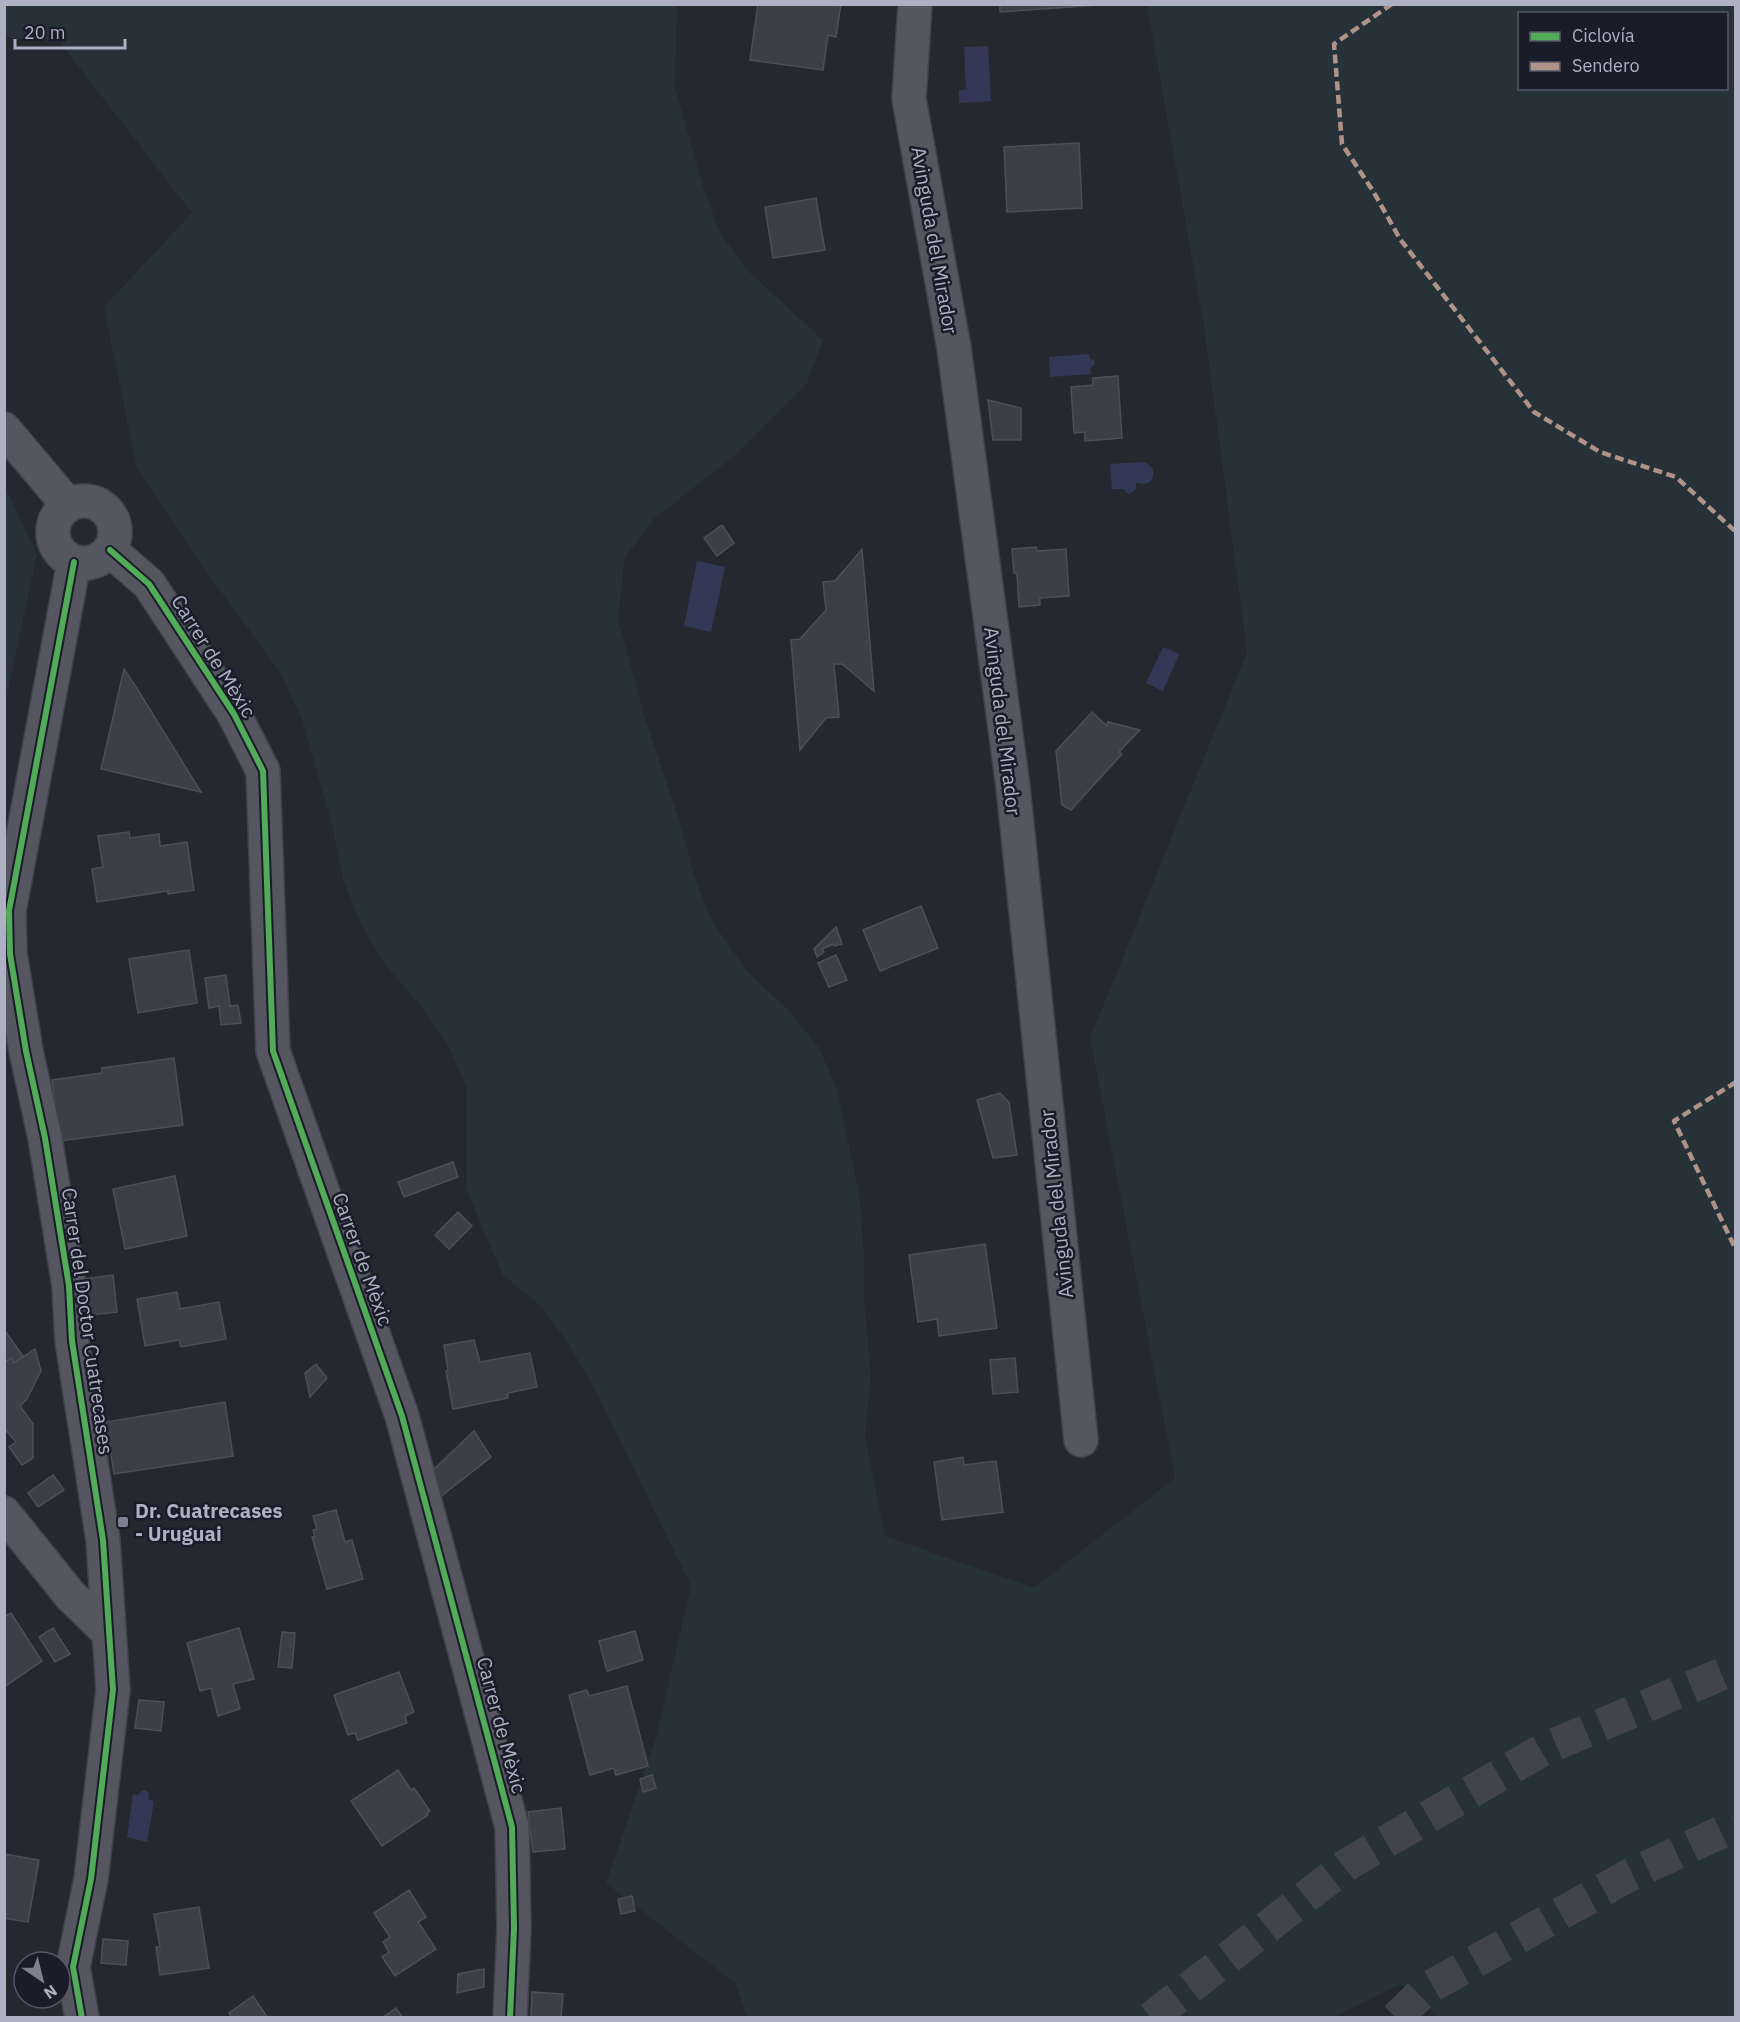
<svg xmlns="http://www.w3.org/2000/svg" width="1740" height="2022" viewBox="0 0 1740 2022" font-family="'IBM Plex Sans',sans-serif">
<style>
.green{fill:#263138;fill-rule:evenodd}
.water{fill:#343857}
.building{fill:#3d3f47;stroke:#4d4f58;stroke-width:1.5}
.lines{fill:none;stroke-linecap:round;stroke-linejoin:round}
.motorway-tunnel{stroke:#41434d;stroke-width:33;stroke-dasharray:33 16;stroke-linecap:butt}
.minor-casing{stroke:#41434a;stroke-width:36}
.minor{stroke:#55565f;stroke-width:33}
.quiet{stroke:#af9288;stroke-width:4.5;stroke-dasharray:9 4.5;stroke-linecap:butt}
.cycleway-casing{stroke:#1a1c2a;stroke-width:10}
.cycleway{stroke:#51ab58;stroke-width:6}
.poi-dot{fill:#7e8090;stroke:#1a1c2a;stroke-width:2}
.labels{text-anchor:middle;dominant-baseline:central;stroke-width:5;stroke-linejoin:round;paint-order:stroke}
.street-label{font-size:20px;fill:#aeb0c3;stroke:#1a1c2a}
.poi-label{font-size:20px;font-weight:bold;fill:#aeb0c3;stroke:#1a1c2a;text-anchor:start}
</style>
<rect width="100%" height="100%" fill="#262830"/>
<g class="green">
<path d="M4,5h673l-2,82 26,93 18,51 27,38 77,71 -16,43 -73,73 -79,62 -30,39 -7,62 27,99 34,101 15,56 18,46 35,50 41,39 31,38 18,41 23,109 4,58v46l7,71 -6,64 20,99 149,52 141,-110 -85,-440 157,-386 -43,-326 -57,-321h588v2012h-297l-37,-33 -70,34 -584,-1 -11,-33 -130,-101 50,-145 35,-152 -98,-201 -24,-40 -27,-38 -40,-33 -36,-86v-102l-18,-41 -27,-39 -35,-40 -24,-39 -19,-48 -10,-50 -31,-110 -23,-48 -71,-97 -72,-108 -32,-159 88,-94 -134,-173 -53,-2zM1520,14h206v74h-206z"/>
<path d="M5,486l32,69 -32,149z"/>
</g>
<g class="water">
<path d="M988,46l3,55 -32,2v-13l7,-1 -2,-42z"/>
<path d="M1089,354l1,5 4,1 1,4 -5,4 1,6 -41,3 -1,-20z"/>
<path d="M1145,462l8,7v7l-3,6 -7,2 -7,-1v6l-6,5 -4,-2 -2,-3h-12l-2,-25z"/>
<path d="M697,561l28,6 -14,65 -27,-6z"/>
<path d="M1163,647l16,7 -16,37 -17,-8z"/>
<path d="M145,1790l4,3 -1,6 6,2 -7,41 -20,-5 6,-43 5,2 3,-5z"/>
</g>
<g class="building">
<path d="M758,4h83l-5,33 -8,-2 -5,35 -73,-10z"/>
<path d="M1000,4h97l1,1 -98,7z"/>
<path d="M1079,143l3,65 -75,4 -3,-65z"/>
<path d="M816,198l9,52 -52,8 -8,-51z"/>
<path d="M1118,376l4,62 -37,3v-9l-11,1 -3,-46 22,-2v-7z"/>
<path d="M988,400l33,8v32h-28z"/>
<path d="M722,525l12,18 -17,13 -13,-18z"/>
<path d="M1036,547l1,4 29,-2 3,47 -29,2v7l-21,2 -2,-34h-3l-2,-24z"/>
<path d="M862,549l12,142 -32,-27h-8l5,53 -13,1 -26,32 -9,-110 9,-1 26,-29 -3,-28 12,-1z"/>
<path d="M124,669l12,18 65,105 -100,-23z"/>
<path d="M1092,712l15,14 1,-4 32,8 -21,22 3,2 -51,56 -9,-5 -6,-54z"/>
<path d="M129,832l1,6 29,-4 1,12 27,-4 7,48 -26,4v-3l-71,11 -5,-33 11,-2 -5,-31z"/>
<path d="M921,906l17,42 -58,23 -17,-41z"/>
<path d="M836,927l6,17 -8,2 -1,-2 -11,5 2,3 -7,5 -3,-8z"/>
<path d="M189,950l8,53 -59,10 -9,-54z"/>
<path d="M836,955l11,25 -18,7 -11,-24z"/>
<path d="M226,975l4,31 8,-1 3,18 -20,2 -2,-19 -10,2 -4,-30z"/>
<path d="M174,1058l9,67 -123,16 -8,-61 50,-7v-5z"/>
<path d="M1000,1093l9,9 8,53 -24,3 -16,-58z"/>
<path d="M453,1162l5,15 -54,20 -6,-15z"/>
<path d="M175,1176l12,60 -62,13 -12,-60z"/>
<path d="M458,1212l14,14 -23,23 -14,-14z"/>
<path d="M985,1244l12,84 -58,8 -2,-17 -19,3 -9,-67z"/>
<path d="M113,1275l4,37 -28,3 -5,-36z"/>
<path d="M177,1292l3,17 39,-7 7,37 -45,8 -2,-7 -34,6 -8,-47z"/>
<path d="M5,1331l18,25 -9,7 -3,-5 -7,5z"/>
<path d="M474,1340l6,22 50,-9 7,34 -29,6v5l-55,11 -7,-38 2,-1 -4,-25z"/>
<path d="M35,1349l6,22 -14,28 -7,7 13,18v34l-11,7 -13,-18 7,-5 -12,-14v-65l7,-5 3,5z"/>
<path d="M1015,1358l3,34 -25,2 -3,-34z"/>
<path d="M316,1364l11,14 -17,19 -5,-24z"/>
<path d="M225,1402l8,54 -119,18 -8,-52z"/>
<path d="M474,1431l17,26 -51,40 -8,-26z"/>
<path d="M963,1457l1,8 32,-4 7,51 -61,8 -8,-58z"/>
<path d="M53,1475l11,15 -26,17 -10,-14z"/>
<path d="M336,1510l9,32 7,-2 11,39 -36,10 -15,-52h3l-2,-7 4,-1 -4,-13z"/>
<path d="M11,1613l31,48 -38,26v-70z"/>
<path d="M53,1628l17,26 -15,8 -16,-25z"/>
<path d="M239,1628l15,51 -21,5 7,25 -22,7 -7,-28 -11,3 -13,-48z"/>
<path d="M635,1631l8,29 -36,11 -8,-30z"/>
<path d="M282,1632l13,1 -3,35 -14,-1z"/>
<path d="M399,1672l15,40 -9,4 2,7 -49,17 -3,-7 -7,2 -14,-40z"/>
<path d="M627,1686l21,80 -32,9 -2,-7 -24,7 -21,-80 18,-5 2,6z"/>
<path d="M139,1700l25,2 -3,29 -26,-3z"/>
<path d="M398,1770l13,20 3,-2 16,23 -3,2 1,2 -46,31 -31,-45z"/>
<path d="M652,1775l4,13 -13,4 -3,-13z"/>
<path d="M561,1808l4,41 -32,3 -5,-40z"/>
<path d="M4,1854l35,6 -11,62 -24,-4z"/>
<path d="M409,1890l17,27 -8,5 18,27 -41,27 -13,-19 7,-5 -6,-10 7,-5 -16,-24z"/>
<path d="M632,1896l3,15 -14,3 -3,-15z"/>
<path d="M199,1907l10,61 -49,7 -4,-28h4l-6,-33z"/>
<path d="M103,1939l25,2 -2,24 -25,-2z"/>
<path d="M484,1969v18l-27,6 1,-19z"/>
<path d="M532,1992l31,2 -2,24h-30z"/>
<path d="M253,1996l15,22h-36l-3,-5z"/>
<path d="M396,2008l7,10h-21z"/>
</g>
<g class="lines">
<g class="motorway-tunnel">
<path d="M1151,2018l197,-154 196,-115 192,-81"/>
<path d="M1396,2018l30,-29 200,-112 110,-52"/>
</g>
<defs>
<g id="minor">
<path d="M915,4l-6,95 45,249 59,439 68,653"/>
<path d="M4,429l64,76"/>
<circle cx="84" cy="532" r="31"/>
<path d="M110,550l39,34 85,130 29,57 10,280 129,365 110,411 2,101 -4,90"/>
<path d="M74,562l-65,349 1,43 16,97 19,87 24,148 3,55 31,199 10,150 -22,189 -18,88 9,51"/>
<path d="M4,1513l66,82 39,38"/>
</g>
</defs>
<use href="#minor" class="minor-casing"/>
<use href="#minor" class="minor"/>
<g class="quiet">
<path d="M1392,4l-58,40 8,100 31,47 27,48 134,173 66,40 76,25 60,55"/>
<path d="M1736,1082l-62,39 62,129"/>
</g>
<defs>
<g id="cycleway">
<path d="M110,550l39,34 85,130 29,57 10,280 129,365 110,411 2,101 -4,90"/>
<path d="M74,562l-65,349 1,43 16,97 19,87 24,148 3,55 31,199 10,150 -22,189 -18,88 9,51"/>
</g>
</defs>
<use href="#cycleway" class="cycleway-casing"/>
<use href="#cycleway" class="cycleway"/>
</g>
<rect class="poi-dot" x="117" y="1516" width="12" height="12" rx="3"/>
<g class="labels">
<g class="street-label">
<text transform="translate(935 240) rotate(80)">Avinguda del Mirador</text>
<text transform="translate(214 656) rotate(58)">Carrer de Mèxic</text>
<text transform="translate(1003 721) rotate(83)">Avinguda del Mirador</text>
<text transform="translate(1056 1204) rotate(-96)">Avinguda del Mirador</text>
<text transform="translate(363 1259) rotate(70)">Carrer de Mèxic</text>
<text transform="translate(88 1321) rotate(82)">Carrer del Doctor Cuatrecases</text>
<text transform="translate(502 1725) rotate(75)">Carrer de Mèxic</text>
</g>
<g class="poi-label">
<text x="135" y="1510">Dr. Cuatrecases<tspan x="135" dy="23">- Uruguai</tspan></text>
</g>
</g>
<rect width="1740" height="2022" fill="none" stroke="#aeb0c3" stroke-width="12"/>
<rect x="1518" y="12" width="210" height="78" fill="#1a1c2a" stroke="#555767" stroke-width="1.5"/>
<rect x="1530" y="32" width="30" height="9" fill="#51ab58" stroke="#555767" stroke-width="1.5"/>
<text x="1572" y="42" font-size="18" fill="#aeb0c3">Ciclovía</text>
<rect x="1530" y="62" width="30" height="9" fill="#af9288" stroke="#555767" stroke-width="1.5"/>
<text x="1572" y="72" font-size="18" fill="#aeb0c3">Sendero</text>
<g transform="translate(42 1980) rotate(145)"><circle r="28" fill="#1a1c2a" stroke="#555767" stroke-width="1.5"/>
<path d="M0-4.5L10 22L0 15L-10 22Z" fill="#7e8090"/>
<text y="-9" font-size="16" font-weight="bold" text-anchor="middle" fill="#aeb0c3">N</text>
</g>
<path d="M15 39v9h110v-9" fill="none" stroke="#aeb0c3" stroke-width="3"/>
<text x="24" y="39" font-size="18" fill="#aeb0c3" stroke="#1a1c2a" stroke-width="4.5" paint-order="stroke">20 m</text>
</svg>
